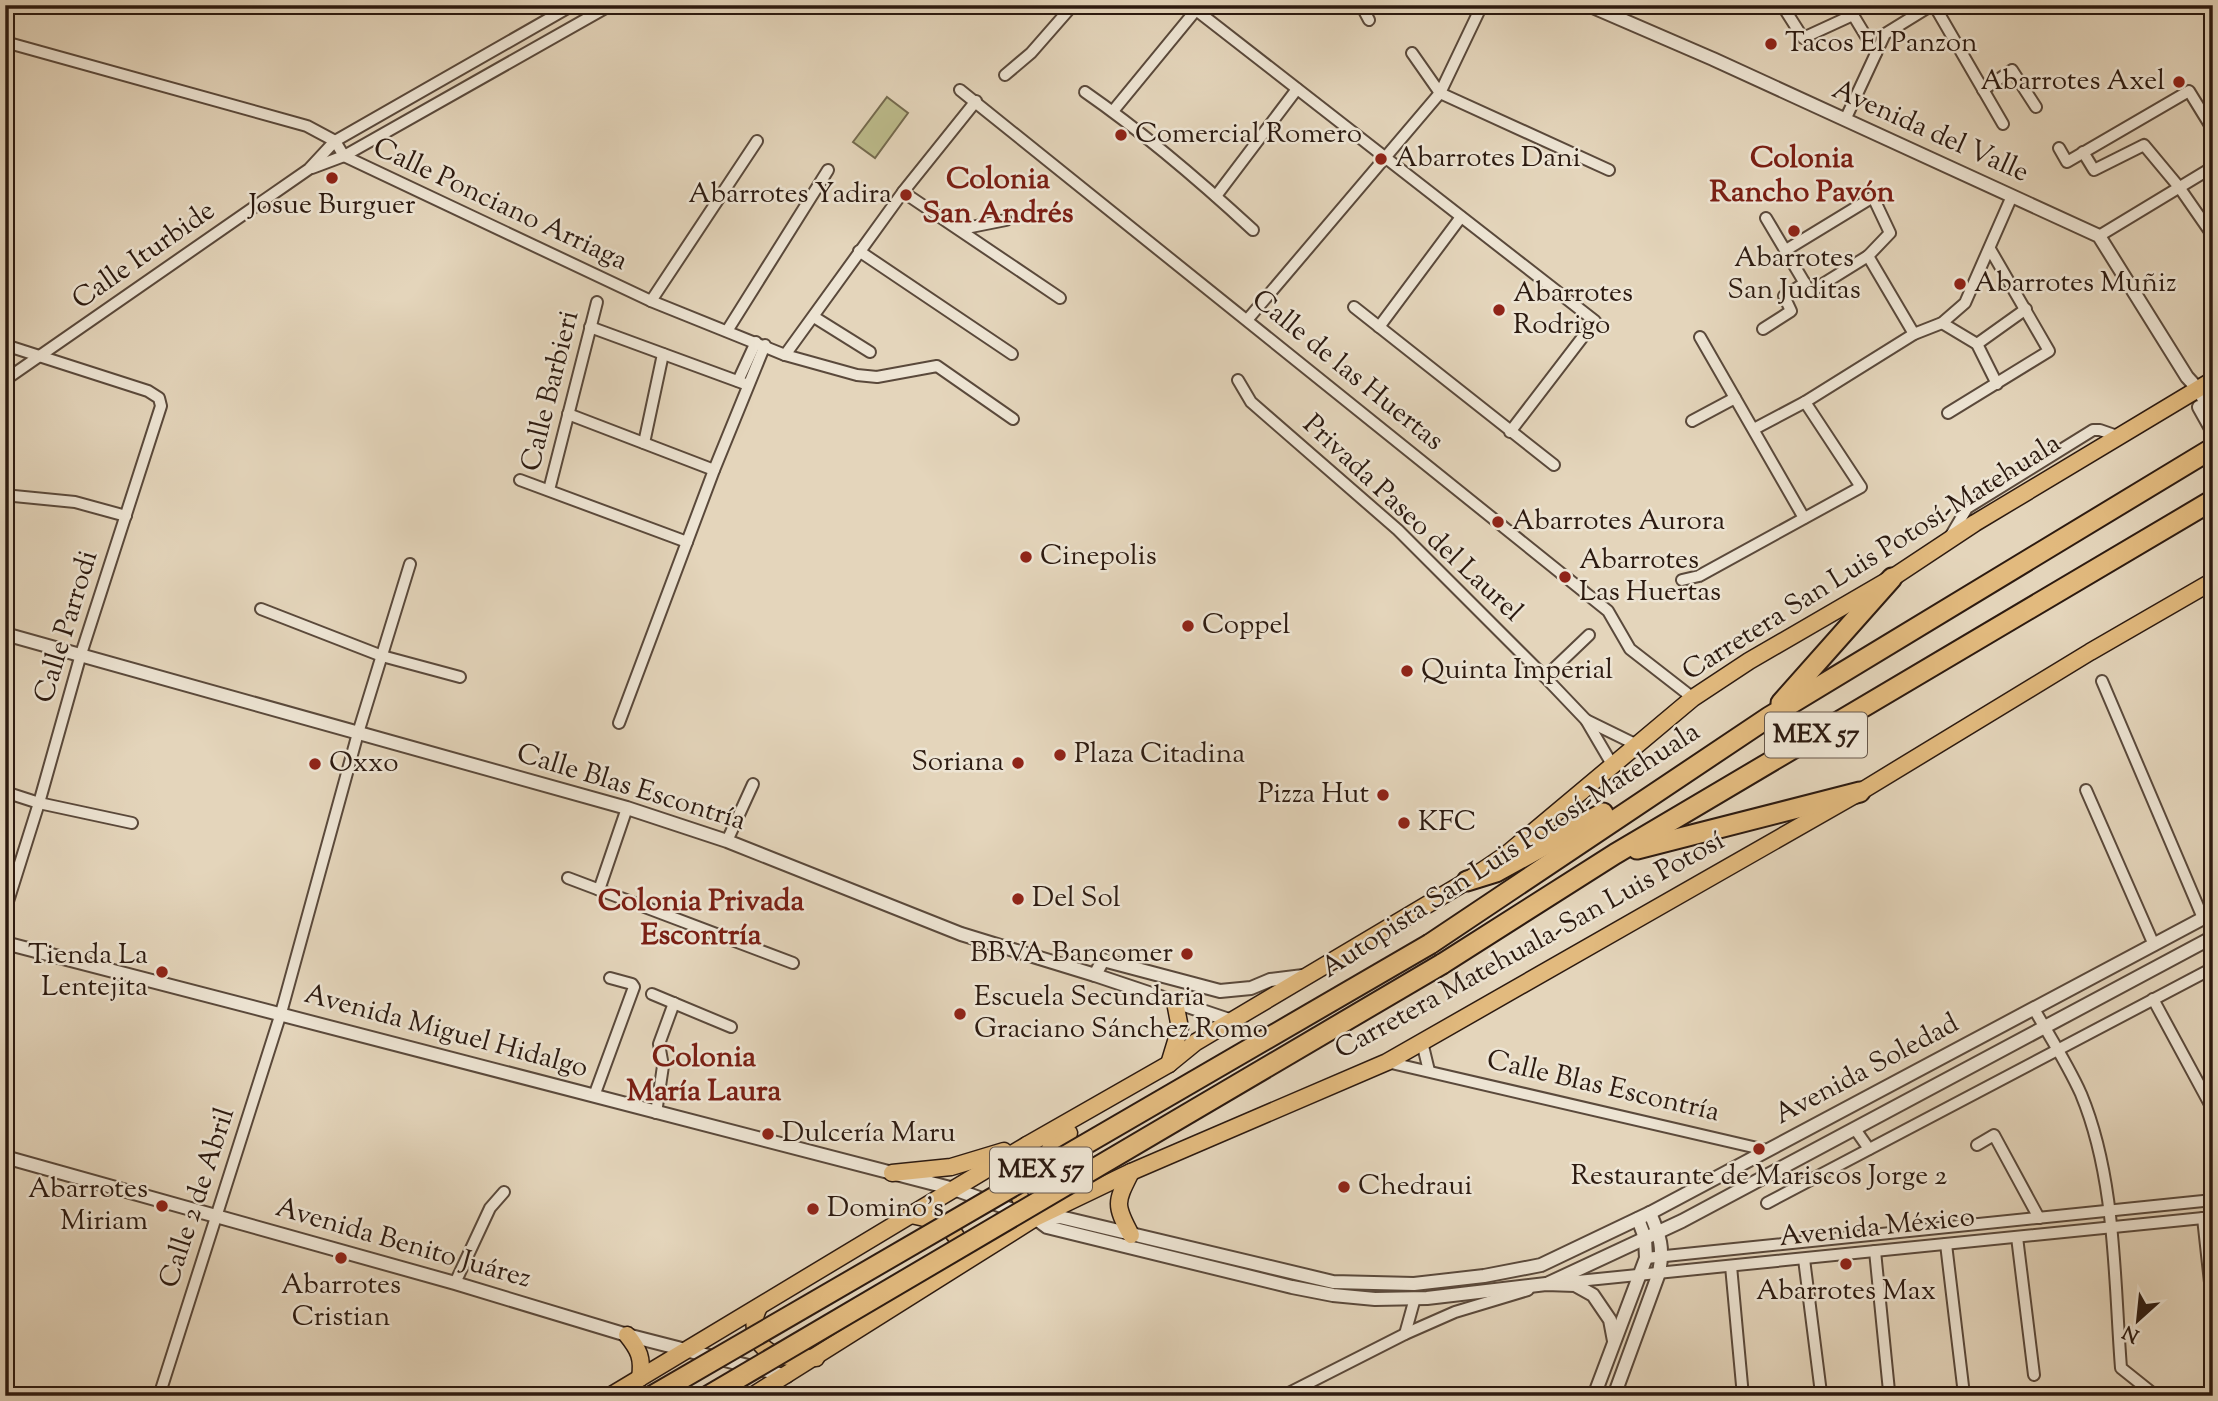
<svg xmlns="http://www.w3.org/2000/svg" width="2218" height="1401" viewBox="0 0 2218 1401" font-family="'Sorts Mill Goudy',serif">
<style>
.green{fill:#bcbb8b;stroke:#746a4e;stroke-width:2}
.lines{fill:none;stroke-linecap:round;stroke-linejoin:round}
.minor-casing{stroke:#5a493b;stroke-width:14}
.tertiary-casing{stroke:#5a493b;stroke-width:16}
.primary-casing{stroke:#2c1a10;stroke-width:19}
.motorway-casing{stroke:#2c1a10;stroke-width:23}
.minor{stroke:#ede4d3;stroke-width:10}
.tertiary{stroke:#ede4d3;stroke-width:12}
.primary{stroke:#e2ba7e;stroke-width:16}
.motorway{stroke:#e2ba7e;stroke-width:19}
.motorway-bridge-casing{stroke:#2c1a10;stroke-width:23;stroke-linecap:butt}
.motorway-bridge{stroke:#e2ba7e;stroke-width:19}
.poi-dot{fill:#8f2418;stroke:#ede4d3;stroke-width:2.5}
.labels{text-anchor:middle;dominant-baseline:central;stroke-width:5;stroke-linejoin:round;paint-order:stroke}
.shield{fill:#ede4d3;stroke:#66574a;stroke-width:2}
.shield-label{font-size:26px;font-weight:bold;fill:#2c1a10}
.poi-label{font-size:28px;fill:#2c1a10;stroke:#ede4d3;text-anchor:start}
.street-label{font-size:28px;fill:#2c1a10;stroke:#ede4d3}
.neighbourhood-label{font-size:30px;font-weight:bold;fill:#7a1f14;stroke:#ede4d3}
</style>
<rect width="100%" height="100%" fill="#e4d5bb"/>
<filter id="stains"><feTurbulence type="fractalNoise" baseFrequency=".00286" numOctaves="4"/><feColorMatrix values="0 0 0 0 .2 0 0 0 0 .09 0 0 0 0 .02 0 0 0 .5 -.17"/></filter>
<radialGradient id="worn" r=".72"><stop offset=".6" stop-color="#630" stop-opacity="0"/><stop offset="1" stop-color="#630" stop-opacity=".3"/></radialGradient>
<path class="green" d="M887,97l21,16 -33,45 -22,-16z"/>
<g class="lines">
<defs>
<g id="minor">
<path d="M1361,5l8,15"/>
<path d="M1782,5l21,33 50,-23"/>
<path d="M1847,5l29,48"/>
<path d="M1934,5l69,119"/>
<path d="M5,42l302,84 28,15 9,15 307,145 134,54 72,20 20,2 60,-11 76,53"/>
<path d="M1412,53l28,40 169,77"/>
<path d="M1005,75l26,-22 42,-48"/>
<path d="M960,90l648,521 22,38 63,49"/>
<path d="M1983,90l29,-20 24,37"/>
<path d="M1085,92c59,41 115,89 168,138"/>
<path d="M1113,111l83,-101 399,311 -85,111"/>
<path d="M1845,120l40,-86 47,-29"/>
<path d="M2059,148l8,14 122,-71 24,39"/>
<path d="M2083,152l11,18 50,-25 35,42 34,49"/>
<path d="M312,168l32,-12 267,-151"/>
<path d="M903,192l157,106"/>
<path d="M1216,196l81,-107"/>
<path d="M1766,218l44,74 58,-36"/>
<path d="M961,229l45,-9"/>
<path d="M2099,236l114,-69"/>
<path d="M1786,250l87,-53 17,36 -22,23 46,78"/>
<path d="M859,251l153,103"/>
<path d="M651,301l106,-160"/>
<path d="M1354,307l200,158"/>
<path d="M814,317l56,35"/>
<path d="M1248,319l192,-226 42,-88"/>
<path d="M1942,323l35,21 20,40"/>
<path d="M590,327l158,58"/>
<path d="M1379,327l82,-110"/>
<path d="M1763,329l28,-18 -7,-15 21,-13"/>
<path d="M727,331l101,-161"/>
<path d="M1700,337l104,181"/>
<path d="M1977,344l49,-35"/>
<path d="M5,345l143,46 11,7 2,8 -80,248 -42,149 -34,108"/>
<path d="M785,355l118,-163 73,-91"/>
<path d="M5,380l304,-211 26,-28 238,-136"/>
<path d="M1238,380l13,22 147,128 147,147 41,43 27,46"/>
<path d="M738,381l18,-39"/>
<path d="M1948,413l101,-62 -59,-102"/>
<path d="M568,414l146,56"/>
<path d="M1692,421l43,-23"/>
<path d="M1754,429l51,-27 109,-68 28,-11 23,-20 47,-107"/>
<path d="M644,443l19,-89"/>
<path d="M520,480l167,62"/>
<path d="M549,490l48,-188"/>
<path d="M14,496l61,6 51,14"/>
<path d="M1950,537l17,-29 126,-78h7l20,7"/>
<path d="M1682,580l17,-4 162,-89 -56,-85"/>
<path d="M261,609l121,47 78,21"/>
<path d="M1545,677l44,-42"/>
<path d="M2102,681l101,237"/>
<path d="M1586,720l51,25"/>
<path d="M619,723l95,-253 51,-125"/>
<path d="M2086,790l68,155"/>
<path d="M5,792l34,11 93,20"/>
<path d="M727,841l26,-57"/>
<path d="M568,878l225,85"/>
<path d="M599,890l28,-82"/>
<path d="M652,994l79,33"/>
<path d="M2153,999l60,111"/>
<path d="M2034,1009c16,28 34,56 47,85 35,84 33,184 40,274l35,28"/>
<path d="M1422,1042l7,29"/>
<path d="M1387,1062l379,88"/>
<path d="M594,1096l40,-109 -2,-3 -22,-6"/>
<path d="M656,1113l7,-47 -4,-22 15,-41"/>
<path d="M1855,1129l14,20"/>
<path d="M1977,1145l17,-10 45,83"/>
<path d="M1767,1203l446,-235"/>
<path d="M2203,1218l10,92"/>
<path d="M2017,1237l17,138"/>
<path d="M1946,1244l17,142"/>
<path d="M1875,1251l14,140"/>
<path d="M1646,1258l567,-58"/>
<path d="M1804,1259l17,134"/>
<path d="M1731,1266l12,130"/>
<path d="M1568,1282l645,-65"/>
<path d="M455,1283l35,-75 14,-16"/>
<path d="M1405,1334l10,-36"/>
<path d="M159,1396l122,-383 77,-280 52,-169"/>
<path d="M1283,1396l122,-62 50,-22 73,-22"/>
</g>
<g id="tertiary">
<path d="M1588,5l125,54 386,177 88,141 11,12 15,26"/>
<path d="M2199,407l14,25"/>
<path d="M5,634l622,174 100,33 234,93 134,41 137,46"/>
<path d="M5,943l949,246 81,29 12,9 245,60 41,8 42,4 52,-1 119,-14 29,1 18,10 17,25 4,21"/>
<path d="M1095,975l8,-15 117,31 31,-3 19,-8 33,-4"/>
<path d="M5,1157l450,126 172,52 160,41"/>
<path d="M1039,1218l21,-1 273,65 81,2 70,-8 57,-11 109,-52 563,-300"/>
<path d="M1549,1283l133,-62 531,-284"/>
<path d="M1594,1396l52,-138 -1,-20 -7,-19"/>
<path d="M1614,1396l45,-123c5,-26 1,-36 -9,-60"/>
</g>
<g id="primary">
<path d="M1169,1064l11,-36 -5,-26"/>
<path d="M1069,1133l-17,10c-10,20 11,36 29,40"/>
<path d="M1027,1145c-15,33 -19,42 7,71"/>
<path d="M892,1173l59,-6 53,-16"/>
<path d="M911,1215c25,5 50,11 51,42"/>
<path d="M1131,1235c-17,-31 -15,-33 0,-63"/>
<path d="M759,1307c-5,9 -6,17 -3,28 9,26 37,22 60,23"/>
<path d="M627,1335c12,15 16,23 13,43"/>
<path d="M610,1396l417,-251 142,-81 27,-22 271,-161 40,-27 186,-156 56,-37 143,-83 83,-55 238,-143"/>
<path d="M752,1396l283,-178 96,-46 256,-110 473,-270 230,-140 123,-71"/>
</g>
<g id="motorway">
<path d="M1781,703l111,-125"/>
<path d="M1637,849l223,-57"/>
<path d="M1467,881l29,-9 107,-59"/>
<path d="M1430,944l339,-227 444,-269"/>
<path d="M1442,964l173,-110 598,-354"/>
</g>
</defs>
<use href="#minor" class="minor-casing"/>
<use href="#tertiary" class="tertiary-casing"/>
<use href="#primary" class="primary-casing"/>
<use href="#motorway" class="motorway-casing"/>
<use href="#minor" class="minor"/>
<use href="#tertiary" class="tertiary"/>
<use href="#primary" class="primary"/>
<use href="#motorway" class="motorway"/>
<defs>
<g id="motorway-bridge">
<path d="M652,1396l778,-452"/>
<path d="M708,1396l734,-432"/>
</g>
</defs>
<use href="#motorway-bridge" class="motorway-bridge-casing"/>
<use href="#motorway-bridge" class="motorway-bridge"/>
</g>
<g class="poi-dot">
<circle cx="1771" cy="44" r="7"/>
<circle cx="2179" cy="82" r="7"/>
<circle cx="1121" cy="135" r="7"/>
<circle cx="1381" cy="159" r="7"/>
<circle cx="332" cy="178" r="7"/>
<circle cx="906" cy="195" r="7"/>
<circle cx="1794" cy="231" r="7"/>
<circle cx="1960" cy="284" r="7"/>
<circle cx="1499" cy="310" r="7"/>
<circle cx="1498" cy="522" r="7"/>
<circle cx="1026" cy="557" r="7"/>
<circle cx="1565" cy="577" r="7"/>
<circle cx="1188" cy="626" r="7"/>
<circle cx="1407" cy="671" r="7"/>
<circle cx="1060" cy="755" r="7"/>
<circle cx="1018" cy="763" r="7"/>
<circle cx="315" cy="764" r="7"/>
<circle cx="1383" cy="795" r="7"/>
<circle cx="1404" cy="823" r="7"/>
<circle cx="1018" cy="899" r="7"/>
<circle cx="1187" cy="954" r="7"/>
<circle cx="162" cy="972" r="7"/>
<circle cx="960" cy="1014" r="7"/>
<circle cx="768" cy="1134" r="7"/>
<circle cx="1759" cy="1149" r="7"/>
<circle cx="1344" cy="1187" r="7"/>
<circle cx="162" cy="1206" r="7"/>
<circle cx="813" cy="1209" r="7"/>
<circle cx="341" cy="1258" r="7"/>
<circle cx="1846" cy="1264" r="7"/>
</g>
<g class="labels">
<g class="shield">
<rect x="1765" y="712.5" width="102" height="45" rx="5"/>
<rect x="990" y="1147.5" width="102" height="45" rx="5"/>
</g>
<g class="shield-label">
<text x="1816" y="735">MEX 57</text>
<text x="1041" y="1170">MEX 57</text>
</g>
<g class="poi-label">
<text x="1785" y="44">Tacos El Panzon</text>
<text x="2165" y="82" text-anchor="end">Abarrotes Axel</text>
<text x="1135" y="135">Comercial Romero</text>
<text x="1395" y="159">Abarrotes Dani</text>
<text x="892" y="195" text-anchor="end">Abarrotes Yadira</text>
<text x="332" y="206" text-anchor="middle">Josue Burguer</text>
<text x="1794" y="259" text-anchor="middle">Abarrotes<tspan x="1794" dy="32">San Juditas</tspan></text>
<text x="1974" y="284">Abarrotes Muñiz</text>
<text x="1513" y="294">Abarrotes<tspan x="1513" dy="32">Rodrigo</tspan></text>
<text x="1512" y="522">Abarrotes Aurora</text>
<text x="1040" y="557">Cinepolis</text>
<text x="1579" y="561">Abarrotes<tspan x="1579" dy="32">Las Huertas</tspan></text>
<text x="1202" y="626">Coppel</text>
<text x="1421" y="671">Quinta Imperial</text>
<text x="1074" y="755">Plaza Citadina</text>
<text x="1004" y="763" text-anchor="end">Soriana</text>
<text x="329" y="764">Oxxo</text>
<text x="1369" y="795" text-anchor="end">Pizza Hut</text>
<text x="1418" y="823">KFC</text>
<text x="1032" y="899">Del Sol</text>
<text x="1173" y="954" text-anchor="end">BBVA Bancomer</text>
<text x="148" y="956" text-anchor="end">Tienda La<tspan x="148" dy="32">Lentejita</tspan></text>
<text x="974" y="998">Escuela Secundaria<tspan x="974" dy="32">Graciano Sánchez Romo</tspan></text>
<text x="782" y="1134">Dulcería Maru</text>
<text x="1759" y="1177" text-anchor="middle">Restaurante de Mariscos Jorge 2</text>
<text x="1358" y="1187">Chedraui</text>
<text x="148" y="1190" text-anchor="end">Abarrotes<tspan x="148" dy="32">Miriam</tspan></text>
<text x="827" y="1209">Domino's</text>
<text x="341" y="1286" text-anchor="middle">Abarrotes<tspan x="341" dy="32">Cristian</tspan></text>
<text x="1846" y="1292" text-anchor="middle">Abarrotes Max</text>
</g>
<g class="street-label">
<text transform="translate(1930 132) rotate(24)">Avenida del Valle</text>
<text transform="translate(500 205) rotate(25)">Calle Ponciano Arriaga</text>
<text transform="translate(144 256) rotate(-35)">Calle Iturbide</text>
<text transform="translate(1347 371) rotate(39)">Calle de las Huertas</text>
<text transform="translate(551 391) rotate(-76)">Calle Barbieri</text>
<text transform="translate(1412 519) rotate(43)">Privada Paseo del Laurel</text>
<text transform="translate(1872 558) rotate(-32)">Carretera San Luis Potosí-Matehuala</text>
<text transform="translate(67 627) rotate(-73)">Calle Parrodi</text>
<text transform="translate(631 788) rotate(17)">Calle Blas Escontría</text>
<text transform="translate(1511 851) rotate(-33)">Autopista San Luis Potosí-Matehuala</text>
<text transform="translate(1530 946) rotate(-29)">Carretera Matehuala-San Luis Potosí</text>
<text transform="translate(446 1032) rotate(15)">Avenida Miguel Hidalgo</text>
<text transform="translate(1867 1070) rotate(-28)">Avenida Soledad</text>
<text transform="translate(1603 1087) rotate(13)">Calle Blas Escontría</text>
<text transform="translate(198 1198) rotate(-72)">Calle 2 de Abril</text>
<text transform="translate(1877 1228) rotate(-6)">Avenida México</text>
<text transform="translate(403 1244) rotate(16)">Avenida Benito Juárez</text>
</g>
<g class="neighbourhood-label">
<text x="1802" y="159">Colonia<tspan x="1802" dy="34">Rancho Pavón</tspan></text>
<text x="998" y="180">Colonia<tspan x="998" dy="34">San Andrés</tspan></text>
<text x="701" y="902">Colonia Privada<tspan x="701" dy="34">Escontría</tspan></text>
<text x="704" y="1058">Colonia<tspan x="704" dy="34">María Laura</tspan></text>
</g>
</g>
<rect width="2218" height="1401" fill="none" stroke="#e4d5bb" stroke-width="28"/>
<rect x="7" y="7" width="2204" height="1387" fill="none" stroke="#2c1a10" stroke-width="3.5"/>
<rect x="14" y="14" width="2190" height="1373" fill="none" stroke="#2c1a10" stroke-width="2"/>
<g transform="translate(2138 1320) rotate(207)" stroke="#ede4d3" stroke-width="5" paint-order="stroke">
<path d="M0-5L12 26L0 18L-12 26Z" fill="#2c1a10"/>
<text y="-10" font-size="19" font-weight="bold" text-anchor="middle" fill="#2c1a10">N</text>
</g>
<rect width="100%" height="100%" filter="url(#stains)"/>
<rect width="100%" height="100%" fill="url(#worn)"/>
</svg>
